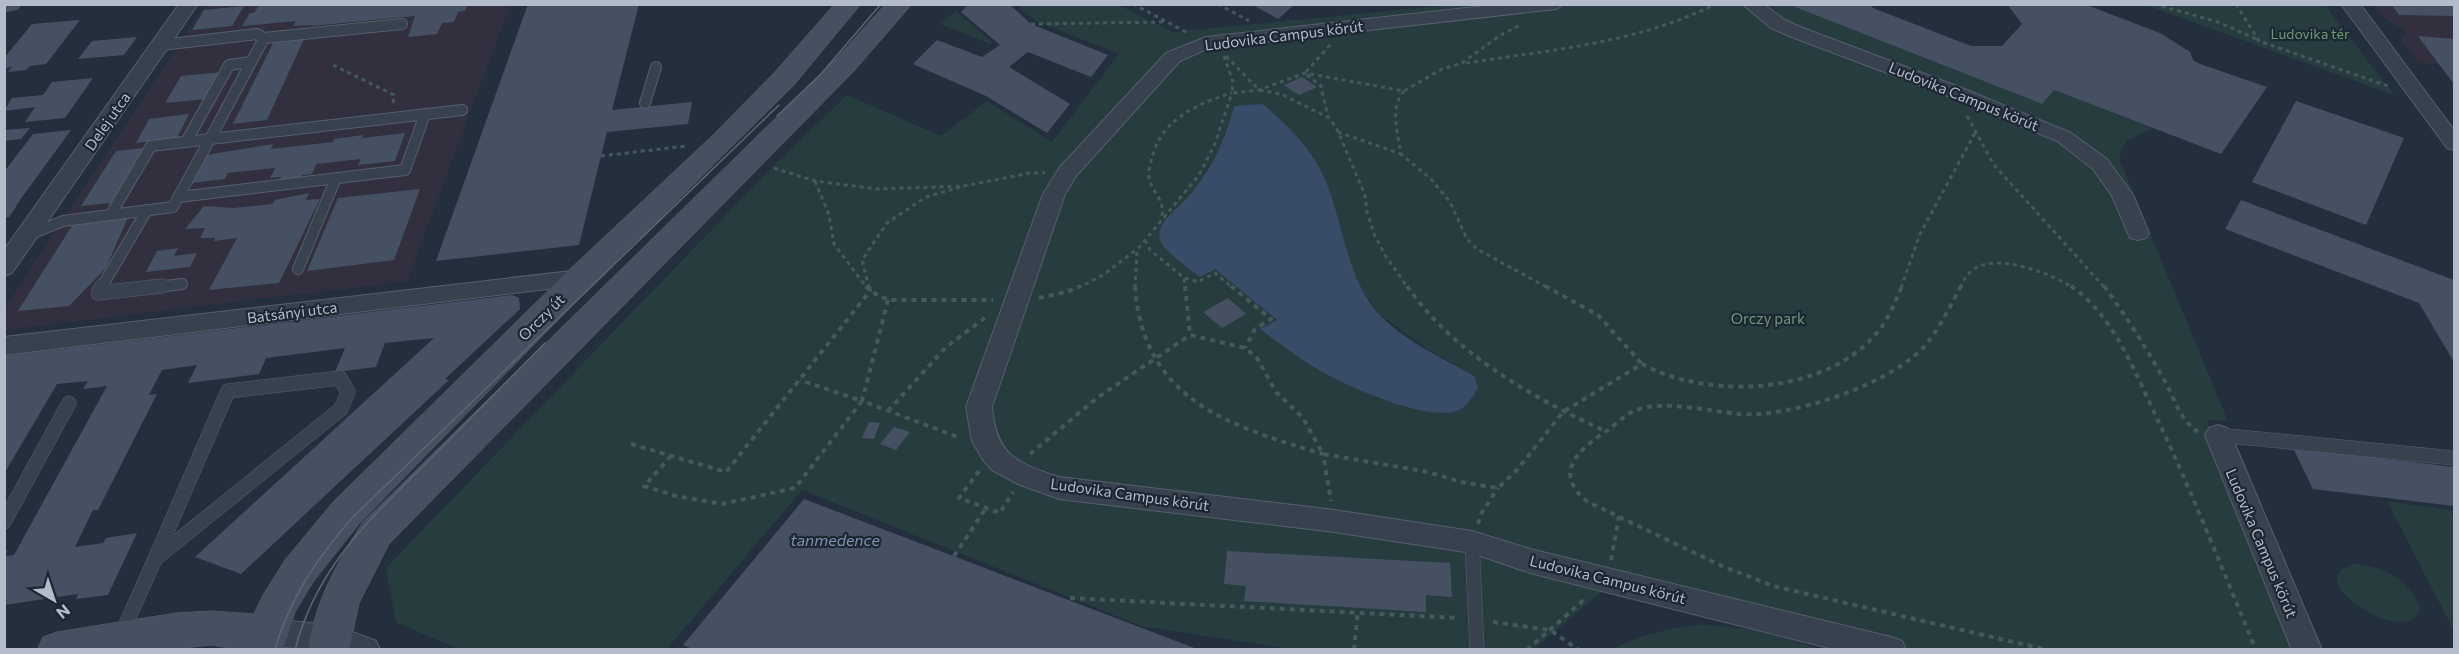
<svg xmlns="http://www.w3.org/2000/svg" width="2459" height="654" viewBox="0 0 2459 654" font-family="Commissioner,sans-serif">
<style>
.medical{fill:#32303f}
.green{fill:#263c3f;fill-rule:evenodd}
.water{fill:#394c67}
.building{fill:#455162}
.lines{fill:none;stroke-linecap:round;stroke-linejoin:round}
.lane-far1-casing{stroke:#565f6c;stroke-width:12}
.lane-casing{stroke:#565f6c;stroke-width:15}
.street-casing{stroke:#565f6c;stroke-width:2}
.secondary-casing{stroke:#565f6c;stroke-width:1}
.path-far1{stroke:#44595c;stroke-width:3;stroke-dasharray:4 4;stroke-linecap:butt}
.path{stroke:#44595c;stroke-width:4;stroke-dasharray:5 5;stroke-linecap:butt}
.lane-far1{stroke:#38414e;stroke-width:10}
.lane{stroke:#38414e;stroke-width:14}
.street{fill:#38414e;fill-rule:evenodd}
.secondary{fill:#465061;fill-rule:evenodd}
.tram{stroke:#5a6575;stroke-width:1.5}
.labels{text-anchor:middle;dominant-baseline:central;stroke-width:4.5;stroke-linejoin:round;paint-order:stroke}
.far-park-label{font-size:14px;fill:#6b9a76;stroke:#1d2633}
.street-label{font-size:15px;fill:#b4bcc9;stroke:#1d2633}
.park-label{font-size:15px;fill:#6b9a76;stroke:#1d2633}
.water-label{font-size:16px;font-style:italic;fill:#7c92b1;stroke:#1d2633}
</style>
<rect width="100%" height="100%" fill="#242f3e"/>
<g class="medical">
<path d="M205,5h305l-103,276 -402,49 -1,-21z"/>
<path d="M2373,5h81v60l-35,-2 -18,-23 6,-6 -4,-5 -20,-12z"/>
</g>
<g class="green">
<path d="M1459,4h330l253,100 12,-14 98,38 -25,13 -7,11 1,11 107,258 -21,-1 84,229h-430l-253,-63 -74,63h-244l-149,-23 -339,-136 -135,159h-209l-62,-27 -10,-54 386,-401 75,-72 94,41 46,-35 65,41 67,-88 -83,-33 -20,-16h102l55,27zM1234,106l90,69 28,93 10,22 17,24 50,36 45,26 -31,38 -68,-17 -64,-32 -50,-35 16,-10 -62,-51 -28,-70c23,-28 38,-58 47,-93z"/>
<path d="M2146,5h179l69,90z"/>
<path d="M956,11l37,32 -3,1 -50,-20z"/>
<path d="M2387,501l63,9 4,8v113z"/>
<path d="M2357,564c27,3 54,17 63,44 -11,46 -129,-34 -63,-44z"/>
<path d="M1697,625c47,0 78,10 122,24l-208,1c28,-15 55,-21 86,-25z"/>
</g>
<path class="water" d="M1263,104c24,21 48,44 61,73 20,45 21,98 54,136 23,26 66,46 96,63l4,11c-5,10 -11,20 -21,24 -33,11 -119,-28 -148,-47 -17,-11 -33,-23 -49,-35l17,-9 -62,-51 -15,8c-10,-8 -37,-26 -40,-37 -5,-16 17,-31 26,-41 25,-27 39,-59 48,-93z"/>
<g class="building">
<path d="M267,4h201l-3,7 -7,1 -4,10 -12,1 -5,11 -29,3 7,-21 -104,10 1,-1 -19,1 3,-5 -54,5 8,-13h4l5,-8z"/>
<path d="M528,4h111l-27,106 80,-8 -4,22 -81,8 -28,113 -143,16z"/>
<path d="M969,4h40l22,20 77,31 -17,22 -63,-25 -19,15 61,37 -23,29 -61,-37 -73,-32 24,-24 45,17 18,-12 -39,-33z"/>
<path d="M1251,4h44l-17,15z"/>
<path d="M2007,4h77l76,29 30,19 3,8 7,4 67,23 -46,67 -167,-64 -12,14 -252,-99h81l2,3 98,38h31l20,-22z"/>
<path d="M2391,4h63v12l-55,-1z"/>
<path d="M244,6l-12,20 -40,4 12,-20z"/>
<path d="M80,20l-34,44 -16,2 -4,4 -18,2 4,-5 -8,1v-10l28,-34z"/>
<path d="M2418,36l36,3v45l-16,-21z"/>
<path d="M137,37l-13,18 -46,4 14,-18z"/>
<path d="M304,39l-37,81 -34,4 40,-81z"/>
<path d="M222,72l-15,27 -42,4 16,-27z"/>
<path d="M1302,77l15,10 -18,8 -15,-10z"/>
<path d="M93,78l-28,40 -40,4 10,-15 -31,4 8,-13 31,-3 9,-13z"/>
<path d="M2296,101l108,37 -38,87 -114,-43z"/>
<path d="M189,114l-12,24 -41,5 13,-24z"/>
<path d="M30,128l-9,11 -17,2v-11z"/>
<path d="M71,130l-56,77 2,-1 -8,11 -5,1v-46l29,-38z"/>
<path d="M405,133l-10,28 -37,4 3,-6 -45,5 -4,10 -10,1 -2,5 -21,2 2,-5 -11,1 5,-10 -47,5 -3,6 -34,4 15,-28 67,-11 -2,5 62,-7 1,-3 29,-4 -1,3z"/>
<path d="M144,148l-33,55 -30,3 35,-55z"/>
<path d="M420,189l-26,71 -87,11 31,-73z"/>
<path d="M309,193l-3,7 14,-1 -41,84 -70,7 28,-52 -23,3 1,-3h-15l5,-10 -20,1 19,-23 29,2 40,-4 2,-4z"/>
<path d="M2241,200l213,80v82l-35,-59 -194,-74z"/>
<path d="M129,215l-23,53 -37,38 -51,5 57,-90z"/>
<path d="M178,248l-4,8 23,-3 -7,14 -44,5 11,-21z"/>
<path d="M512,295l7,3 1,11 -75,70 4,1 -208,194 -46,-17 239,-219 -49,5 -9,24 -41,5 10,-24 -79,10 -7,16 -71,9 9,-18 -35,5 -13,25 8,-1 -59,116h-5l-18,37 28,-4 3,-5 31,-5 -29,62 -32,4 2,-5 -74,11v-54l4,-1 -3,6 9,-1 93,-169 -24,3 5,-8 -31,3 -53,90v-118z"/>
<path d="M1228,298l18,16 -24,14 -19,-16z"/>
<path d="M869,422l11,1 -6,16 -12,-1z"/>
<path d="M894,427l16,5 -14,18 -16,-6z"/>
<path d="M2293,448l161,19v39l-141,-17z"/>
<path d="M804,499l393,150v1h-502l-12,-5z"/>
<path d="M1227,551l223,12 2,34 -26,-2v17l-182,-11 2,-15 -22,-2z"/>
</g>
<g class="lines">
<defs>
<g id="lane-far1">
<path d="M161,45l96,-11 7,4"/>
<path d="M645,103l11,-36"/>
<path d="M186,142l43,-77 22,-3"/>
<path d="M179,197l226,-27 20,-56"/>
<path d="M111,214l40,-68 59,-7 54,-101 138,-14"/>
<path d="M29,235l34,-14 110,-14 37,-68 252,-29"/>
<path d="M298,269l38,-91"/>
<path d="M101,288l46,-78"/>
<path d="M148,288l34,-4"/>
</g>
<g id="lane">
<path d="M102,286l-4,7 64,-7"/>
<path d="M340,378l8,14 -7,17 -186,150 73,-168z"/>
<path d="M2218,435l236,23"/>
<path d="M4,522l65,-119"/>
<path d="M1472,542l5,108"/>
<path d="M121,635l34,-76"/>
</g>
<g id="street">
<path d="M179,4h19l-186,269 -8,3v-26z"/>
<path d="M1502,4h63l-9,5 -347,39 -29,13 -104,115 -11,18 -73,213c4,48 24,56 67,70l275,33 138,21 58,18 361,88 11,4 4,9h-69l-307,-77 -58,-20 -138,-21 -275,-33 -41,-15 -26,-14 -9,-10 -11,-19 -6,-34 77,-213 17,-27 106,-114 40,-16z"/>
<path d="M1742,4h21l22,16 18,8 159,60 109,45 36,26 26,36 16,38 -3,5 -8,2 -8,-2 -18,-42 -19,-27 -36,-28 -109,-45 -159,-60 -18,-8z"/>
<path d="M2341,4h19l94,126v20l-7,-2z"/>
<path d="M580,270l8,2 4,6 -4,6 -584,71v-18z"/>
<path d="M2218,425l9,3 4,7 91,215h-30l-87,-215 4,-7z"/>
<path d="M268,620c38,1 72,5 108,21l4,9h-55l-57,-4 -10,-4 -5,-9 5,-9z"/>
</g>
<g id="secondary">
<path d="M4,4h17l-3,5 -14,3z"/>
<path d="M835,4h26l-67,81 -203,201 -232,238 -46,58 -18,30 -12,38h-41l-31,-5 -47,5h-127l6,-13 14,-5 119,-19 35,-2 43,3 9,-19 22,-35 48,-58 236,-232 143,-134 62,-63z"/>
<path d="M886,4h26l-58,67 -465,473 -30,59 -10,47h-41c7,-48 29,-88 55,-128l473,-463z"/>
</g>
</defs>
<use href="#lane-far1" class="lane-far1-casing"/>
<use href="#lane" class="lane-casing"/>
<use href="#street" class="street-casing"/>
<use href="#secondary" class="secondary-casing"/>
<g class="path-far1">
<path d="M1133,4l55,29"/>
<path d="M1218,4l31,17"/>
<path d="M2154,4l64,18 38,17"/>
<path d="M2236,4l23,37 129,45"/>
<path d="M1031,24l135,-2"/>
<path d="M1330,45l-25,28 16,13 7,31 8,10 29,68 2,17 7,22 11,21 23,33"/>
<path d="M1224,56l9,26 -1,11 27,-3 46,-17 99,18 38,-22 20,-6 37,-27 21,-11"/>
<path d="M1226,56l33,34 22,4 46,23"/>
<path d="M1466,63c86,-13 171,-20 250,-59"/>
<path d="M333,65l61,30 -1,8"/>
<path d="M1404,91c-15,17 -6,43 -3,63l30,25 19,23 17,37 10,10 71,39"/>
<path d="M1967,116l27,49 111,123"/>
<path d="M1338,132l63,22"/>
<path d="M601,156l85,-10"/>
<path d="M774,168l41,13 63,8 86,-3 66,-13h15"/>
<path d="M815,181l14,34 5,29 33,44"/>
<path d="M1162,216c3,-17 -11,-24 -13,-39 -1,-7 2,-16 4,-23 11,-36 46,-51 79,-61"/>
<path d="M1145,240l5,10 34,28 1,10"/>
<path d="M1185,278l13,4 17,-9 18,15"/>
<path d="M869,288l-7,-28 25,-37 39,-26 38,-11"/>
<path d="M1078,288l25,-13 33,-25"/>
<path d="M1135,288l2,-38 62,-75 15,-29 18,-53"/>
<path d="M1901,288l19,-54 55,-101"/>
<path d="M1960,288c4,-8 7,-14 14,-19 24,-16 77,4 99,19"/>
</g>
<g class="path">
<path d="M866,286l4,5 18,9h105"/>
<path d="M1135,286c8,115 95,140 188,168l8,47"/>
<path d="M1185,286l5,49 55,13 12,10 19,34 27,26 20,36 105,18 33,10 37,6 19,-18 46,-58 79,-48c66,36 182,31 234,-30 12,-14 19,-31 26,-48"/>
<path d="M1231,286l40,33 -16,10 -10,19"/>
<path d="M1407,286c47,68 126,112 200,146"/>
<path d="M1545,286l53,29 44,49"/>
<path d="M1961,286c-10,19 -24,47 -38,62 -37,38 -133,70 -185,66 -28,-3 -79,-15 -104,-3 -9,4 -18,13 -26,19 -29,19 -57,43 -20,72l134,64 51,20 275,64"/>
<path d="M2071,286c42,29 63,84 84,128 37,78 68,157 101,236"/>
<path d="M2104,286c22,30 41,60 59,92 12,20 15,40 35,54"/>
<path d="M1039,298l27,-6 15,-6"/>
<path d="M888,300l-26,101 99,37"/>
<path d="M888,411l58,-64 40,-30"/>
<path d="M631,444l95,28 144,-181 -1,-5"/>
<path d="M1030,454l67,-56 93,-63"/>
<path d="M671,456l-27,30 32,10 46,8 73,-16 67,-87 -62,-21"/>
<path d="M979,471l-20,27 41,15 13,-21"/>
<path d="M1478,524l3,-10 17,-26"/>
<path d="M954,556l32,-48"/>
<path d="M1611,560l8,-44"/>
<path d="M1070,598l389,20"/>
<path d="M1493,622l57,8 29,20"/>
<path d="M1354,650l4,-39"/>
<path d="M1527,650l60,-53"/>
</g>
<use href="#lane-far1" class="lane-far1"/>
<use href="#lane" class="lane"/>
<use href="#street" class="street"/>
<use href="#secondary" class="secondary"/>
<g class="tram">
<path d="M777,116l44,-42 60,-70"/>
<path d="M275,650c14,-52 43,-92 77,-132l427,-413 -139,134"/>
<path d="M295,650c22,-86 78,-133 138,-194 37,-37 74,-75 112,-113"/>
</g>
</g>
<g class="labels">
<g class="far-park-label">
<text x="2310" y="33">Ludovika tér</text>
</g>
<g class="street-label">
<text transform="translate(1284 35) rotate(-7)">Ludovika Campus körút</text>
<text transform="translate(1964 96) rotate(22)">Ludovika Campus körút</text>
<text transform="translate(107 121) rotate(-55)">Delej utca</text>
<text transform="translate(292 312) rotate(-7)">Batsányi utca</text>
<text transform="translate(541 317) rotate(-45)">Orczy út</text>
<text transform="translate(1130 494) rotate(8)">Ludovika Campus körút</text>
<text transform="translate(2262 543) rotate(67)">Ludovika Campus körút</text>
<text transform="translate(1608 579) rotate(14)">Ludovika Campus körút</text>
</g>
<g class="park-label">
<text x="1768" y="318">Orczy park</text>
</g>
<g class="water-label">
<text x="835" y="539">tanmedence</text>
</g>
</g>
<rect width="2459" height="654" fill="none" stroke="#b4bcc9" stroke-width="12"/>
<g transform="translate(54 600) rotate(141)" stroke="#1d2633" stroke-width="4.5" paint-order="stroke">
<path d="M0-4.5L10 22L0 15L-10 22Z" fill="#b4bcc9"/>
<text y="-9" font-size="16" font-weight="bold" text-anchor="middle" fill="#b4bcc9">N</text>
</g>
</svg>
